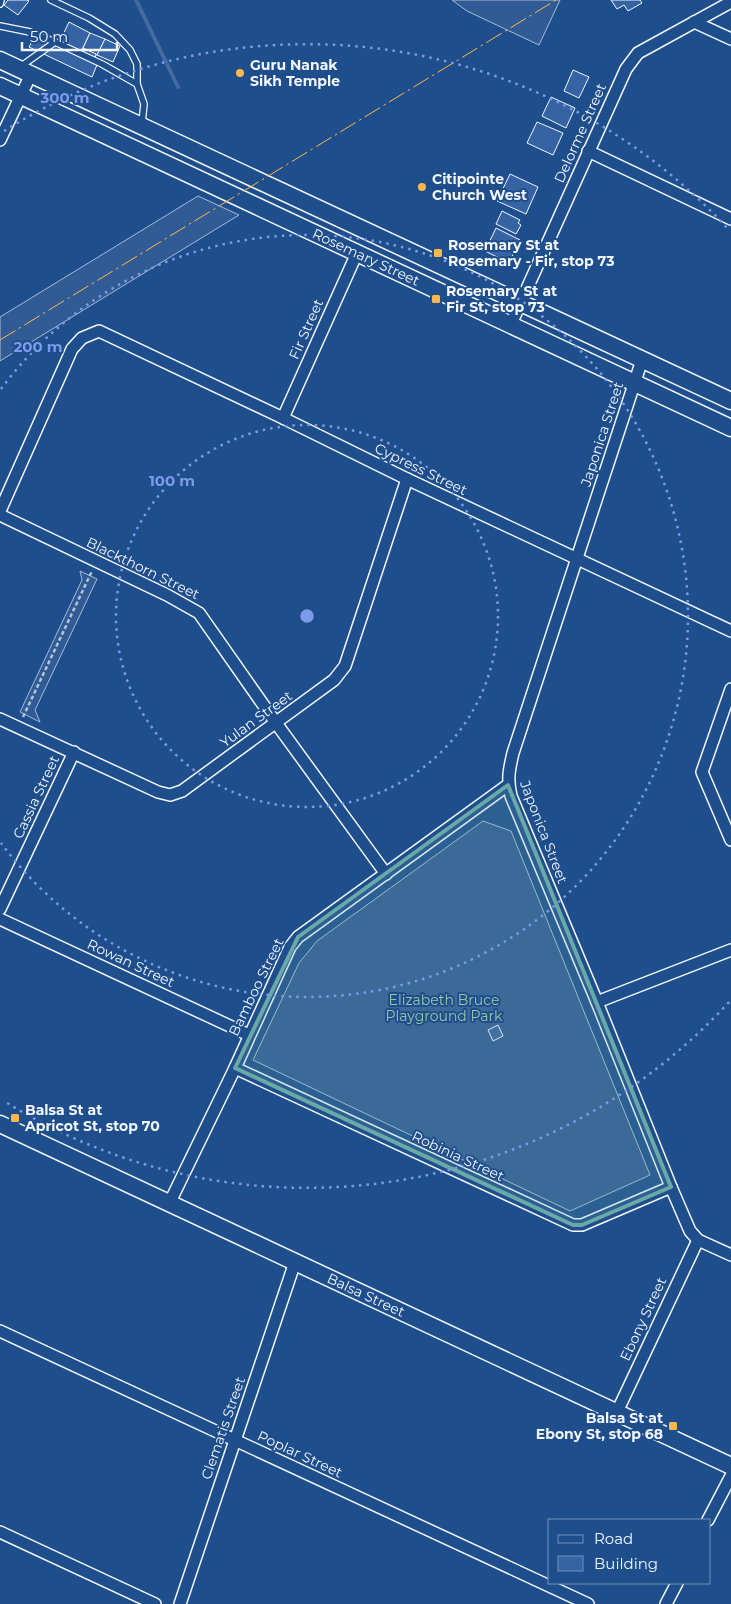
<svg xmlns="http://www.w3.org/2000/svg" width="731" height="1604" viewBox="0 0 731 1604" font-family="Montserrat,sans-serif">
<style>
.built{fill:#305b95;stroke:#a8bbd7}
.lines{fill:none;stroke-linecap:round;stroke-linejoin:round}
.stream{stroke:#446ba0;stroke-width:4}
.building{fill:#3563a3;stroke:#f2f6ff}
.lane-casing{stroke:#f2f6ff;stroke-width:8}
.street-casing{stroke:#f2f6ff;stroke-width:14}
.secondary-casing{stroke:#f2f6ff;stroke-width:19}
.path{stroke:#b3c4dc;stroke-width:2.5;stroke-dasharray:4 2.5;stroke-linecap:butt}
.lane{stroke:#1f4e8c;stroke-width:5.5}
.street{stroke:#1f4e8c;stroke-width:11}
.secondary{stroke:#1f4e8c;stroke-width:16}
.power{stroke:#ffb74d;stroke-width:1;stroke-dasharray:18 4 2.5 4;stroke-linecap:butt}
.marked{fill:#6aa9a8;fill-opacity:0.2;stroke:#6aa9a8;stroke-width:4;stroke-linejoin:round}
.ring{fill:none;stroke:#7d9aea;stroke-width:2.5;stroke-dasharray:2.5 5}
.poi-dot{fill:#ffb74d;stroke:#1f4e8c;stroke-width:2}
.labels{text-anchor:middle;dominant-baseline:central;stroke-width:4;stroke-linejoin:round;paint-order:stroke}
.poi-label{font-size:14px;font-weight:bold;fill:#f2f6ff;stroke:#1f4e8c;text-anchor:start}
.street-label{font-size:14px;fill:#f2f6ff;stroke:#1f4e8c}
.park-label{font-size:14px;fill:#97c8a6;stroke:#1f4e8c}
.centre{fill:#7d9aea;stroke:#1f4e8c;stroke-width:2.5}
.ring-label{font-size:15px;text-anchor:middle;font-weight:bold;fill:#7d9aea;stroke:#1f4e8c;stroke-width:4;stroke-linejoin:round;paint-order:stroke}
</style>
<rect width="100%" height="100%" fill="#1f4e8c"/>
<g class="built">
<path d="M452,0h108l-21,45 -72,-34z"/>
<path d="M198,196l41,19 -239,146v-44z"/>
<path d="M80,571l17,8 -62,131 5,12 -20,-10 62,-132z"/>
<path d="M483,821l28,10 139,344 -80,36 -317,-151 46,-97 18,-22z"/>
</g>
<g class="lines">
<path class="stream" d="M136,0l42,87"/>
</g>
<g class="building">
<path d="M8,0h19l2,1 -11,14 -14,-10z"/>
<path d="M611,0h29l2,3 -14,8 -4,-6 -7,4z"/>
<path d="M69,22l21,11 -9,19 18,8 -7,17 -63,-30 8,-15 23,9z"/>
<path d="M90,33l15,6 -8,16 -14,-7z"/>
<path d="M105,39l15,7 -7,16 -16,-7z"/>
<path d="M83,48l13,6 -1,5 -14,-7z"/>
<path d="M573,70l16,7 -10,21 -15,-7z"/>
<path d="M551,97l24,11 -9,20 -24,-12z"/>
<path d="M537,122l26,11 -10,22 -26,-12z"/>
<path d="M510,174l28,13 -12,27 -29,-13z"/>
<path d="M502,211l18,9 -2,3 3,2 -5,9 -20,-10z"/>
<path d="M496,228l24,12 -11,23 -24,-12z"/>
<path d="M498,1025l5,11 -10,5 -5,-11z"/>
</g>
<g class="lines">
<defs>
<g id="lane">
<path d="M51,0l38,18 26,16 15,16 7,14v20l7,20 -2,19"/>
<path d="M0,4l1,-4"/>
<path d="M0,26l30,6 25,10"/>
<path d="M20,67l35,-25 47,22 35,20"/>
</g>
<g id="street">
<path d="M694,22l37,17"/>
<path d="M0,140l31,-66"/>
<path d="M588,151l143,68"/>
<path d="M511,324l115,-255 12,-16 93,-51"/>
<path d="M642,360l-129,393c-4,17 -6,26 -2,43l86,206 74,185 19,44 8,9 33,15"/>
<path d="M283,418l74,-165"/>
<path d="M0,511l72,-162 10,-11 17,-7 184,87 124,61 324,152"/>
<path d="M0,515l167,80 32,18 77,110 110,151"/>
<path d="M731,689l-29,83 29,68"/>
<path d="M0,719l158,73 12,3 12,-4 152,-111 11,-14 62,-187"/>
<path d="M0,909l74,-157"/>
<path d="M0,919l249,116"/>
<path d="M597,1002l134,-52"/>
<path d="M235,1068l338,157h9l89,-38"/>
<path d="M169,1204l66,-136 55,-121 8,-10 210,-152"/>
<path d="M0,1331l588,273"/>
<path d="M617,1412l81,-172"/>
<path d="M708,1520l23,-44"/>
<path d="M0,1532l155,72"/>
<path d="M180,1604l115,-342"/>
<path d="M666,1604l11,-21"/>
</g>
<g id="secondary">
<path d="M0,60l731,341"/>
<path d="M0,86l731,342"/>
<path d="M0,1124l731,342"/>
</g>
</defs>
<use href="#lane" class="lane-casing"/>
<use href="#street" class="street-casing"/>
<use href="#secondary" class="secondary-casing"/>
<path class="path" d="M23,717l69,-146"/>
<use href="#lane" class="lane"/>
<use href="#street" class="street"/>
<use href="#secondary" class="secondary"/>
<path class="power" d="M0,340l556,-340"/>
</g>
<path class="marked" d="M508,785l163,402 -89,38h-9l-338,-157 63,-131z"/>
<g class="ring">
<circle cx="307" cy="616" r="191"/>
<path d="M1 389A381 381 0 1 1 1 843"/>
<path d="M729 1002A572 572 0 0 1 4 1101M4 131A572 572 0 0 1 729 230"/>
</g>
<g class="poi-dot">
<circle cx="240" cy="73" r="5"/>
<circle cx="422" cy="187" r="5"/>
<rect x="433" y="248" width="10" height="10" rx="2.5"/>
<rect x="431" y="294" width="10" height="10" rx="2.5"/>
<rect x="10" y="1113" width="10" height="10" rx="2.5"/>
<rect x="668" y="1421" width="10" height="10" rx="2.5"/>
</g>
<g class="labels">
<g class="poi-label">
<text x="250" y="65">Guru Nanak<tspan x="250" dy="16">Sikh Temple</tspan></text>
<text x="432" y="179">Citipointe<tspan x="432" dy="16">Church West</tspan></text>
<text x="448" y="245">Rosemary St at<tspan x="448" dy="16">Rosemary - Fir, stop 73</tspan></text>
<text x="446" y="291">Rosemary St at<tspan x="446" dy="16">Fir St, stop 73</tspan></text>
<text x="25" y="1110">Balsa St at<tspan x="25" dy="16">Apricot St, stop 70</tspan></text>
<text x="663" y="1418" text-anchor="end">Balsa St at<tspan x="663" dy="16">Ebony St, stop 68</tspan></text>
</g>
<g class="street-label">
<text transform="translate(580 133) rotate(-66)">Delorme Street</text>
<text transform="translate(366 257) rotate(25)">Rosemary Street</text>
<text transform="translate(306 329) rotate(-66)">Fir Street</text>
<text transform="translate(602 434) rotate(-72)">Japonica Street</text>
<text transform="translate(421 469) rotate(26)">Cypress Street</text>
<text transform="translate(143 568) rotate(26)">Blackthorn Street</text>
<text transform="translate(256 719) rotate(-36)">Yulan Street</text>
<text transform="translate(36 797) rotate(-65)">Cassia Street</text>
<text transform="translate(544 832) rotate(69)">Japonica Street</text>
<text transform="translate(131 963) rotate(25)">Rowan Street</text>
<text transform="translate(256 987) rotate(-64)">Bamboo Street</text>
<text transform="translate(458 1156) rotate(25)">Robinia Street</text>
<text transform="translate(366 1295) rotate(25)">Balsa Street</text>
<text transform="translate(643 1319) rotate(-65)">Ebony Street</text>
<text transform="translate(223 1428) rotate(-71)">Clematis Street</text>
<text transform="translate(300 1454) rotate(25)">Poplar Street</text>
</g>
<g class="park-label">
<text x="444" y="1000">Elizabeth Bruce<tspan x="444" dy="16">Playground Park</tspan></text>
</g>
</g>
<circle cx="307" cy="616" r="8" class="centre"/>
<g class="ring-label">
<text x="65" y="103">300 m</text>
<text x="38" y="352">200 m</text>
<text x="172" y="486">100 m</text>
</g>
<rect x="548" y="1519" width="162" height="65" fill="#1f4e8c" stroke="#7391ba"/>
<rect x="558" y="1535" width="25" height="8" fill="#1f4e8c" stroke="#7391ba"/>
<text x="594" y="1544" font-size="15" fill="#f2f6ff">Road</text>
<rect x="558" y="1556" width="25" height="15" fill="#3563a3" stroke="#7391ba"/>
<text x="594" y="1569" font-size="15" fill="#f2f6ff">Building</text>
<path d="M22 42v8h95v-8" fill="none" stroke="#f2f6ff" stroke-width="2.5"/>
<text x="30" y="42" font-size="15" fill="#f2f6ff" stroke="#1f4e8c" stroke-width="4" paint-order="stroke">50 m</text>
</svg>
